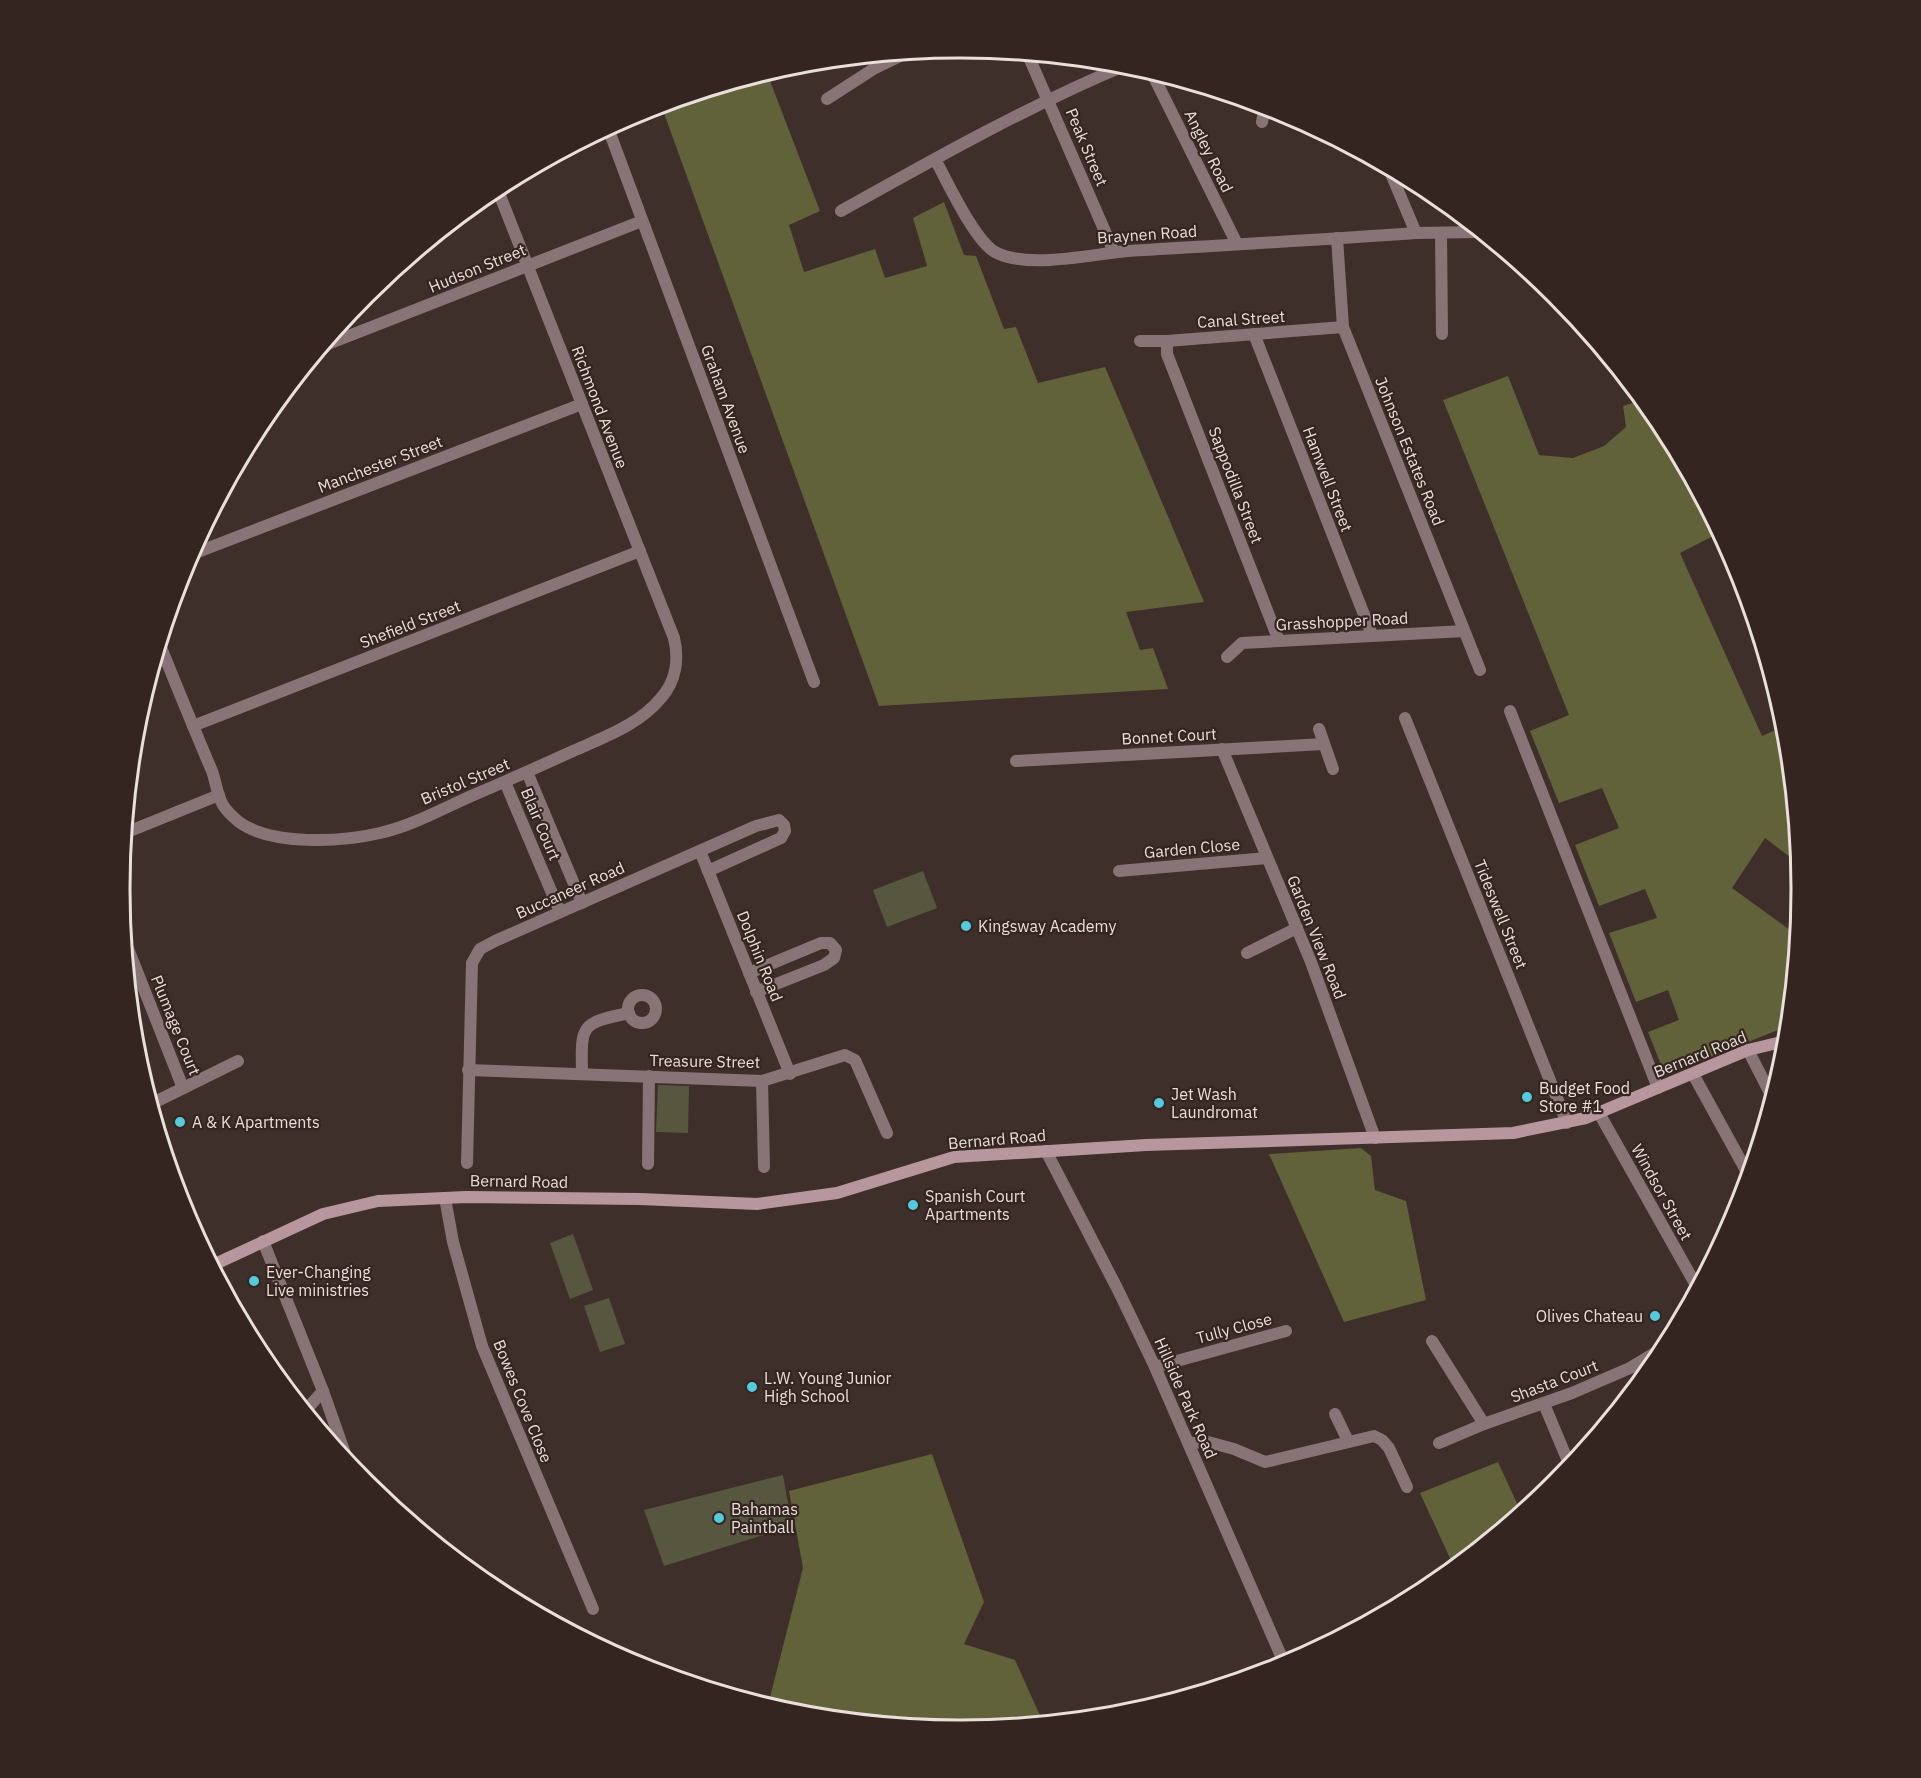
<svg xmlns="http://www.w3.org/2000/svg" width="1921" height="1778" viewBox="0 0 1921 1778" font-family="'IBM Plex Sans',sans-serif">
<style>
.green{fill:#57573f}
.forest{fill:#61613a}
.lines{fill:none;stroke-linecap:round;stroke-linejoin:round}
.minor{stroke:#887377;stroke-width:12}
.tertiary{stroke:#887377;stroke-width:12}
.secondary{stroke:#b7979d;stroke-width:12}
.poi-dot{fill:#54cadd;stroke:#342520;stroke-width:2}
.labels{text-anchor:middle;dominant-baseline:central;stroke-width:4.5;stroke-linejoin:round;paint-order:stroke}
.street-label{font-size:16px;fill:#e9dfdb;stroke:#342520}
.poi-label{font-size:16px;fill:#e9dfdb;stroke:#342520;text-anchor:start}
.rim{fill:none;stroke:#e9dfdb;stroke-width:3}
</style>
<rect width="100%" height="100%" fill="#3e2f2a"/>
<g class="green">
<path d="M923,871l14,37 -50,19 -14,-37z"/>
<path d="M658,1085l31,1 -1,47 -32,-1z"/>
<path d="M573,1234l20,56 -23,9 -20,-56z"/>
<path d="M609,1298l16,46 -25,8 -16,-46z"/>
<path d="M783,1475l9,51 -128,40 -20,-56z"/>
</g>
<g class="forest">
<path d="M767,73l53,138 -31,14 15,47 71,-23 10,29 42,-12 -14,-48 31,-16 20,53 12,1 28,73 12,-2 22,56 67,-16 99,235 -78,10 14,38 13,-2 15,41 -289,17 -218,-601z"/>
<path d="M1508,376l31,79 34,3 31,-12 22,-19 -3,-21 19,-6 18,22 59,111 -39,20 82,183 23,-10 14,138 -34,-26 -33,50 65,47 -9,91 -123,49 -17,-43 31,-12 -11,-30 -32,12 -27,-69 48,-15 -12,-29 -46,17 -24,-61 44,-17 -17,-40 -43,15 -29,-72 39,-16 -126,-315z"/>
<path d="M1361,1148l10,8 4,34 31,11 20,99 -82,22 -75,-168z"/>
<path d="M932,1454l52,148 -20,42 51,16 28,62 -83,8 -164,-16 -32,-10 5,-3 34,-133 -14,-77z"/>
<path d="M1498,1462l23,50 -67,55 -34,-74z"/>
</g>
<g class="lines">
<g class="minor">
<path d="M1028,55l86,197"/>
<path d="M1152,73l85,171"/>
<path d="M827,99l48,-31 31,-15"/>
<path d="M1262,122l3,-15"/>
<path d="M608,128l206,554"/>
<path d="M935,159c12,22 41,85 62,94 33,16 95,1 131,-2 96,-6 192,-11 288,-18"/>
<path d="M1389,169l27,64 64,-1"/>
<path d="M841,211c93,-52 187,-105 285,-146"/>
<path d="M1441,233l1,101"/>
<path d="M1337,238l6,89 137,343"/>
<path d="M1254,334l118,301"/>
<path d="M1140,341h27l176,-14"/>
<path d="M1167,341v13l112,287"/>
<path d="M323,346l319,-125"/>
<path d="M190,555l392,-151"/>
<path d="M160,645c17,42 34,84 52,126 4,11 5,24 11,34 4,7 10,12 16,17 33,24 103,20 141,11 31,-7 60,-23 89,-36 35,-15 69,-30 104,-46 31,-14 66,-26 88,-53 15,-17 18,-39 13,-60l-177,-450"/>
<path d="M1227,657l15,-14 222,-12"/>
<path d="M1510,711l148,377"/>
<path d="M1405,718l162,405"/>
<path d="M193,726l447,-175"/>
<path d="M1319,729l14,40"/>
<path d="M1222,749l89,213 64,176"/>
<path d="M1016,761l308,-17"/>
<path d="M527,772l55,131"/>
<path d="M505,782l55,130"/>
<path d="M125,833l94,-38"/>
<path d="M700,851l90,223"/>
<path d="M1119,871l148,-13"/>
<path d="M125,941l58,147"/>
<path d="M1247,953l50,-25"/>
<path d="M749,973l72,-30h9l6,7 -2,8 -10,7 -68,27"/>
<circle cx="642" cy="1009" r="14"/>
<path d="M1748,1050l24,47"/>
<path d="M468,1070l294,11 83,-26 10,5 32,73"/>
<path d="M582,1074c-1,-49 -2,-51 47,-61"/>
<path d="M1693,1074l55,100"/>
<path d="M762,1081l2,86"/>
<path d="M151,1104l87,-43"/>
<path d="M467,1163l5,-200 8,-14 15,-8 261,-115 23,-6 5,5 1,6 -4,7 -73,33"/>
<path d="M648,1164l1,-88"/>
<path d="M445,1198l8,44 29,104 111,263"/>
<path d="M263,1241l60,150 25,71"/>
<path d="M1432,1341l52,83"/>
<path d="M1155,1367l131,-36"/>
<path d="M1544,1404l26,62"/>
<path d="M306,1410l17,-19"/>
<path d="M1335,1414l13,27"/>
<path d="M1189,1443l19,-1 26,7 31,13 109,-26 8,4 7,8 18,39"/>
<path d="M1439,1443l45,-19 88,-31 58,-25 25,-15 17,-19"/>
</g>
<g class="tertiary">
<path d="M1599,1113l98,174"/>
<path d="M1046,1151l72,139 37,77 130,298"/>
</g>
<path class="secondary" d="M213,1265l110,-51 55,-13 88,-4 174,2 117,5 80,-11 117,-36 192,-12 367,-12 73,-15 162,-68 38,-9"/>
</g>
<g class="poi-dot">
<circle cx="966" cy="926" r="6"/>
<circle cx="1527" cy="1097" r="6"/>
<circle cx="1159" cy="1103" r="6"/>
<circle cx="180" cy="1122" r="6"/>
<circle cx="913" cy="1205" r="6"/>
<circle cx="254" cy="1281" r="6"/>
<circle cx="1655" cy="1316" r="6"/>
<circle cx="752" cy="1387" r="6"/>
<circle cx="719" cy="1518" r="6"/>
</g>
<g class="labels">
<g class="street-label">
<text transform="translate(1087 147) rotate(67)">Peak Street</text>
<text transform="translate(1209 151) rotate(64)">Angley Road</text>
<text transform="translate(1147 234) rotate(-4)">Braynen Road</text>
<text transform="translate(477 268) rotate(-22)">Hudson Street</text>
<text transform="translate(1241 319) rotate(-4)">Canal Street</text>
<text transform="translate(726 399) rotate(70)">Graham Avenue</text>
<text transform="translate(600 407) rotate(69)">Richmond Avenue</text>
<text transform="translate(1410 451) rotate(68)">Johnson Estates Road</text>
<text transform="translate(380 464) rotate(-21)">Manchester Street</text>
<text transform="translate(1328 479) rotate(69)">Hamwell Street</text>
<text transform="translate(1236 485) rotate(69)">Sappodilla Street</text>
<text transform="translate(1342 621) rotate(-3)">Grasshopper Road</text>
<text transform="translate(410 624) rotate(-21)">Shefield Street</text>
<text transform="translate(1169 736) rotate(-3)">Bonnet Court</text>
<text transform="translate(465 781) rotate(-23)">Bristol Street</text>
<text transform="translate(541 824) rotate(67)">Blair Court</text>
<text transform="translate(1192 848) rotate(-5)">Garden Close</text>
<text transform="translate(570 890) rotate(-24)">Buccaneer Road</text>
<text transform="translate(1501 914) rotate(68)">Tideswell Street</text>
<text transform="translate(1317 937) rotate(68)">Garden View Road</text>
<text transform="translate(760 956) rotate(68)">Dolphin Road</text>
<text transform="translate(176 1025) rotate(68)">Plumage Court</text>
<text transform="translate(1700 1054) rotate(-22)">Bernard Road</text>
<text transform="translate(705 1061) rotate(1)">Treasure Street</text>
<text transform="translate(997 1139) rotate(-5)">Bernard Road</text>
<text transform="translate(519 1181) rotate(1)">Bernard Road</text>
<text transform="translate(1662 1192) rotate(61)">Windsor Street</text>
<text transform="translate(1234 1328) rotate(-15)">Tully Close</text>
<text transform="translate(1554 1381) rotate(-21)">Shasta Court</text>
<text transform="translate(1186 1398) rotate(66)">Hillside Park Road</text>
<text transform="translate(523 1401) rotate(68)">Bowes Cove Close</text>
</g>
<g class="poi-label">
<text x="978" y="926">Kingsway Academy</text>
<text x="1539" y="1088">Budget Food<tspan x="1539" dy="18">Store #1</tspan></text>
<text x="1171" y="1094">Jet Wash<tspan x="1171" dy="18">Laundromat</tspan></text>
<text x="192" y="1122">A &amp; K Apartments</text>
<text x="925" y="1196">Spanish Court<tspan x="925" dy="18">Apartments</tspan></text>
<text x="266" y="1272">Ever-Changing<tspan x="266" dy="18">Live ministries</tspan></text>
<text x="1643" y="1316" text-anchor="end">Olives Chateau</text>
<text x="764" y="1378">L.W. Young Junior<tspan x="764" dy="18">High School</tspan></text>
<text x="731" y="1509">Bahamas<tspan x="731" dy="18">Paintball</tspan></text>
</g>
</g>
<path d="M0 0H1921V1778H0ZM960 58H961A830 830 0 0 1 1791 888V890A830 830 0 0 1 961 1720H960A830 830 0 0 1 130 890V888A830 830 0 0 1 960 58Z" fill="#342520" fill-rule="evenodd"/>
<path class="rim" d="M960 58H961A830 830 0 0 1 1791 888V890A830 830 0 0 1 961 1720H960A830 830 0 0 1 130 890V888A830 830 0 0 1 960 58Z"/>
</svg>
